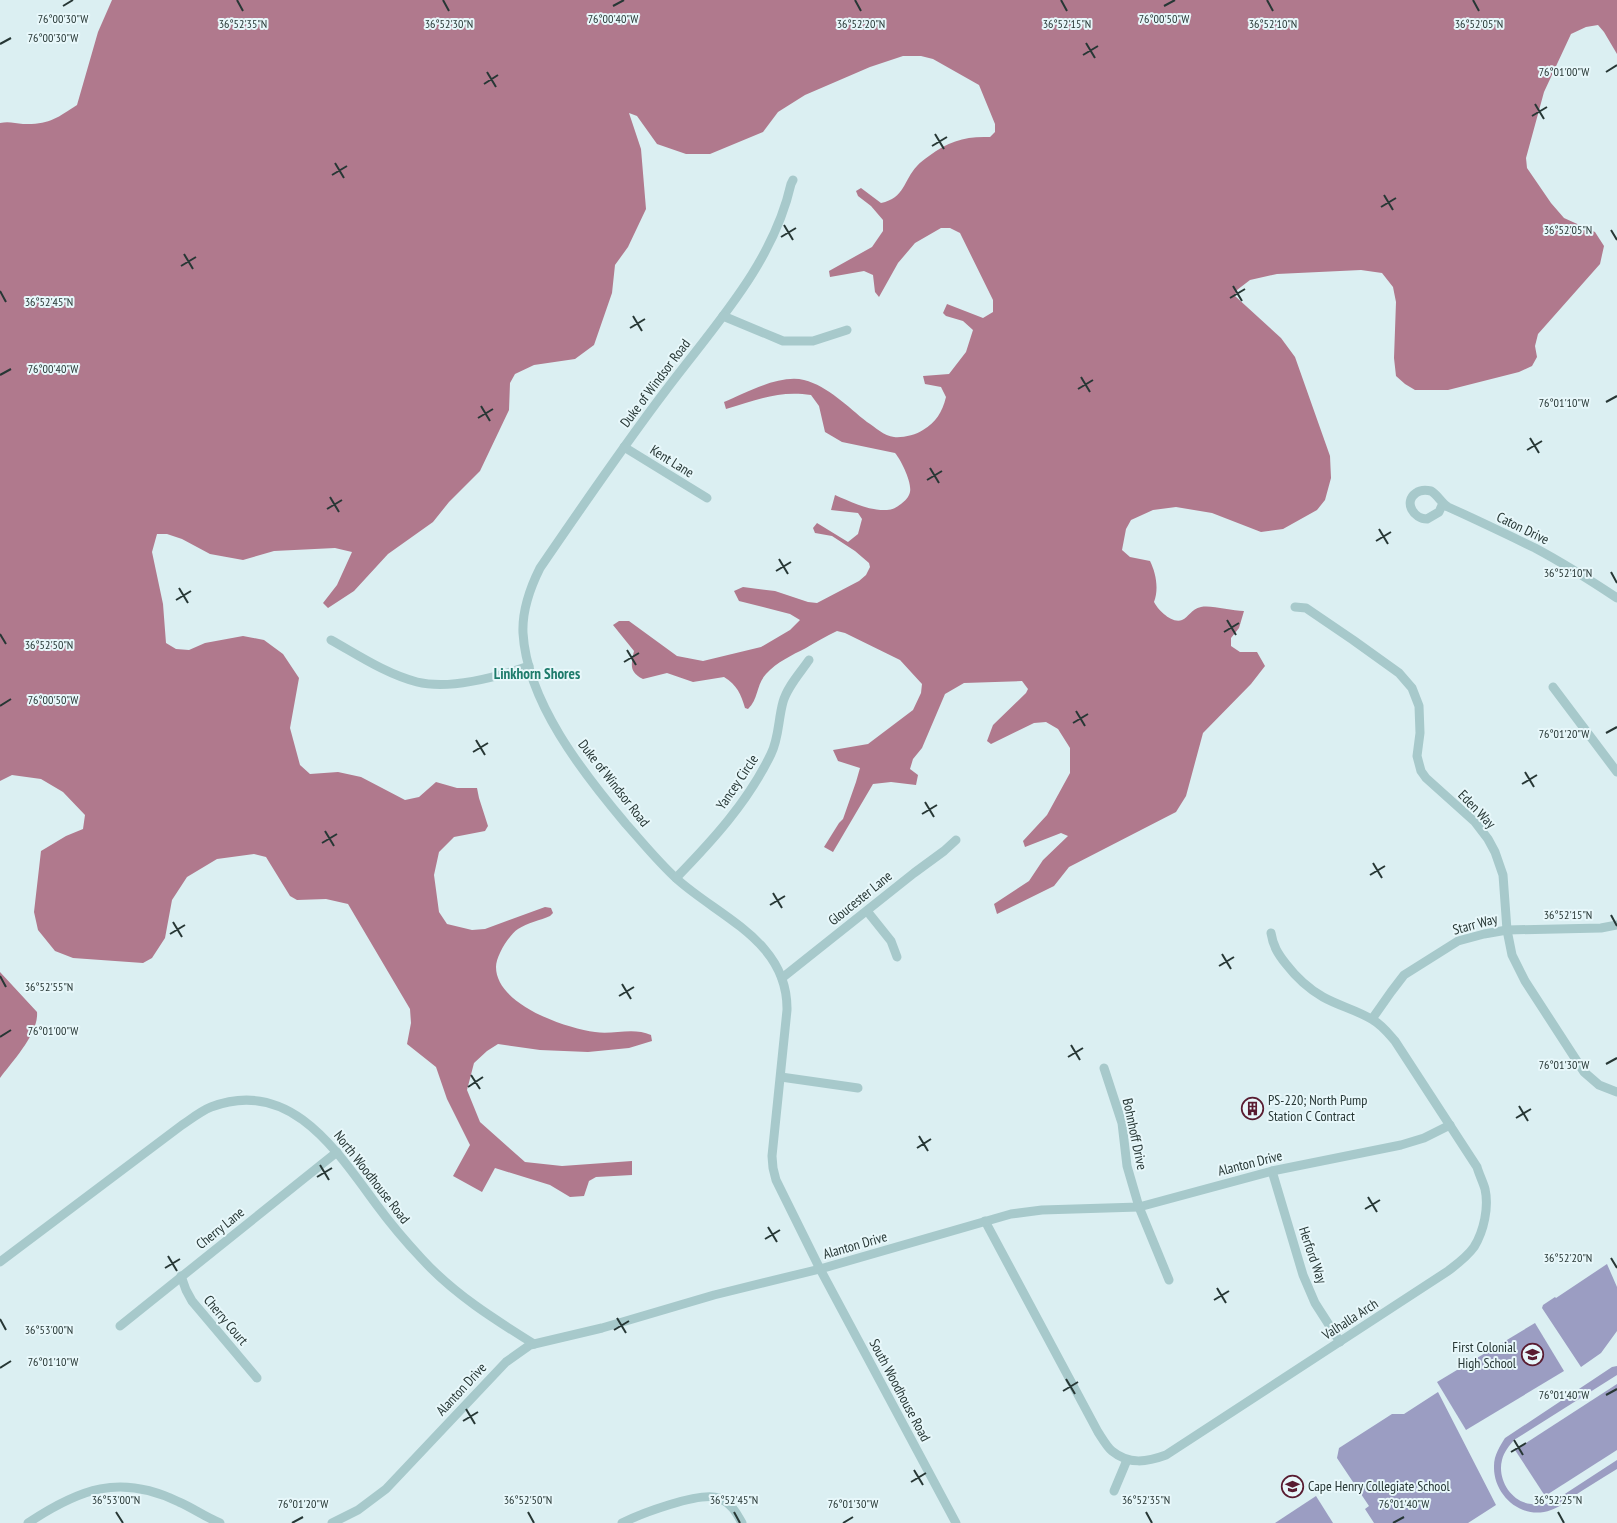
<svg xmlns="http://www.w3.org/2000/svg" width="1617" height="1523" viewBox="0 0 1617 1523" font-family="'PT Sans Narrow',sans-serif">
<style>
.green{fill:#9b9dc2}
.water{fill:#b0798d}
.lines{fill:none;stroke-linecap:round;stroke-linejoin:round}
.minor{stroke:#a7c9cb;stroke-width:9}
.ticks{fill:none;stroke:#273735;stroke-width:2}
.labels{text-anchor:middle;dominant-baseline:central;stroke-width:4;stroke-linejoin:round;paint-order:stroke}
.street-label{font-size:14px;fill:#273735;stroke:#e7f7fa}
.poi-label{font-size:14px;fill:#273735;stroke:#e7f7fa;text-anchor:start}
.neighbourhood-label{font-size:15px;font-weight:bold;fill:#1e7b6b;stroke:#e7f7fa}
.ticks-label{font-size:12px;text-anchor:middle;fill:#273735;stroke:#e7f7fa;stroke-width:4;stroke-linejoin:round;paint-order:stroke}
</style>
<rect width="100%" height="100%" fill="#dbeff2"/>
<g class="green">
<path d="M1607,1264l10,23v44l-16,22 -20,14 -39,-59 1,-3 12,-8 1,1z"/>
<path d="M1535,1323l29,48 -98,59 -29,-48z"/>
<path d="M1617,1366v9l-103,65c-5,6 -10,12 -12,20 -5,19 9,42 29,44 9,2 15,0 23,-3l63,-41v9c-15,9 -31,19 -46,29 -6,4 -13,10 -20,12 -29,11 -58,-15 -57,-44 0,-11 6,-20 11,-28l107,-71z"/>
<path d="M1617,1384v66l-72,46 -30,-46z"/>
<path d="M1438,1392l58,113 -28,18h-94l-9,-14 4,-3 -32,-48 2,-10 53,-34h12z"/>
<path d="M1316,1496l17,27h-58z"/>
</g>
<g class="water">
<path d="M112,0h1505v54l-13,-22 -6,-7 -12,2 -15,7 -27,58 -18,66 1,10 24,35 13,15 31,14 9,14 -4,18 -62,70 -3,12 2,11 -5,9 -13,6 -71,18h-33l-10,-6 -9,-8 -2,-18 2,-56 -3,-15 -11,-14 -21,-3 -84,4 -27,6 -13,10 -2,6 46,42 14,19 35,99 1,22 -6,22 -8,10 -34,19 -22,3 -49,-19 -36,-6 -23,3 -22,10 -5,9 -4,21 8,7 20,4c6,12 9,28 4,41 4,8 18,22 28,18 7,-3 9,-11 19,-13 11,-2 30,4 43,4l-5,17 -8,10v8l9,6h17l8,14 -14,18 -48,49 -17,63 -10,16 -107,55 -15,19 -57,28 -3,-10 35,-23 14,-21 25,-24 -7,-3 -36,14 -2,-6 24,-26 23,-42v-25l-12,-19 -12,-7 -12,1 -43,21 -4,-3 6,-16 33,-32 2,-4 -6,-8 -58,2 -19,11 -23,54 -9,11 -3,10 8,6 -2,10 -25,-3 -18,2 -40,68 -9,-5 15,-24 4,-4 13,-37 4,-14 -22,-7 -5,-11 35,-6 45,-34 8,-17 1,-9 -22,-24 -55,-27 -8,-2c-11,5 -21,11 -31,17 -14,7 -29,14 -40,26 -10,11 -7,24 -18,35l-3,-1c-4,-14 -8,-23 -21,-31l-31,5 -26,-9 -24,6c-14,-7 -12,-14 -9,-28l-21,-26 6,-4h10l48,35 26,5 58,-14 29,-17 10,-10 -10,-6 -51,-13 -5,-10 9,-4 32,4 33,11 9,1 42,-22 7,-6 4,-8 -1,-4 -14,-12 -23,-15 -17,-3 -2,-5 4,-5 31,19 10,-8 4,-15 -4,-6 -27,-3 4,-15c16,7 34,16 52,15 5,0 10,-3 14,-6 4,-3 8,-7 9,-12 2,-10 -9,-32 -15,-39l-53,-11 -17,-10 -6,-26 -8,-11c-32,-5 -55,5 -85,14l-2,-7c21,-9 56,-28 80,-22 24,6 44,27 63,42 8,5 17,14 27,15 8,1 22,-2 29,-7 13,-8 19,-17 23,-33l-5,-10 -16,-3 -2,-8 26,-2 17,-22 7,-22 -10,-9 -17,-5 -3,-3 4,-9 36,14 10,-6v-12l-33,-67 -10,-5h-9l-26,15 -17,20 -19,34 -4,-5 -2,-17 -9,-4 -34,6 -1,-6 43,-24 11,-16v-11l-12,-14 -13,-10 -2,-5 5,-3 20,15c24,-5 22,-22 36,-37 3,-4 8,-7 12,-10 20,-15 36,-20 61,-19l5,-5v-8l-16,-39 -46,-26 -12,-3h-18l-33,11 -65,28 -27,17 -15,20 -53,22h-24l-29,-10 -20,-28 -8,-3 12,36 5,60 -18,38 -13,18 -3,28 -18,52 -19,14 -41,6 -19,9 -5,9 -1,27 -29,61 -31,31 -16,20 -45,32 -34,37 -26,17 -5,-5 14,-18 15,-33 -17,-4 -61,3 -31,9 -33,-6 -28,-15 -15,-5h-10l-5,18 11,52 3,39 10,6 13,1 16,-7 38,-7 21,4 19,14 16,24 -9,50 10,37 10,9 28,-2 23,5 44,23 14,-3 17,-15 21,6h20l2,10 9,28 -3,5 -31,6 -15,15 -5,23 5,37 8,12 25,6 13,-1 60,-22 6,1 2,5 -3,3c-9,4 -23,7 -32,13 -9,6 -22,27 -22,38 0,37 68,61 99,65 18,3 38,-5 56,3l1,6 -23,7 -41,4 -48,-2 -42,-6 -11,7 -13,12 -7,27 13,32 45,40 37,4 70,-5v14l-36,2 -7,4 -5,15 -14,1 -20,-12 -55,-17 -13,24 -29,-16 17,-31 -23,-46 -11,-32 -29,-23 4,-21 -1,-14 -62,-105 -22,-5 -29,1 -7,-4 -24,-39 -12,-3 -37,5 -30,18 -15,23 -7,38 -13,20 -9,5 -70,-5 -18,-7 -17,-21 -4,-18 7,-61 25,-15 17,-7 2,-14 -22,-23 -22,-13 -29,-4 -12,6v-658c8,-2 15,0 23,1 26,1 34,-6 54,-19l21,-73z"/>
<path d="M0,972l37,40c2,21 -25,50 -37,66z"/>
</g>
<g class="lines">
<g class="minor">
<path d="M793,180l-2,4c-18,80 -77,142 -125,206 -44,58 -85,118 -126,178 -10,20 -18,42 -17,65 4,69 60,140 103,191 17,19 33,39 52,56 43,38 110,62 109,130l-15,146 1,12 3,12 44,89 136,254"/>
<path d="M723,316l60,25h30l34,-11"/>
<path d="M624,447l83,51"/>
<path d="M1443,503l-4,9 -12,7c-13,0 -24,-17 -11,-26 4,-3 10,-3 15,-2 7,4 10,12 17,16 29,13 58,27 87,41 28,15 55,32 82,50"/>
<path d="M1295,607l11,1 47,32 46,33 13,15 7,18 1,27 -3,23 4,15 5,7 49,44 13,17 7,13 8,23 4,55 5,25 13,26 59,91 15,13 18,7"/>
<path d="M331,640c27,15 55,34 86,42 33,8 80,-5 112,-16"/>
<path d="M1553,687l64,85"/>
<path d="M676,878c36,-37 72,-76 95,-124 8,-16 7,-34 12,-52 4,-15 17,-29 26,-42"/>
<path d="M867,911l24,30 6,16"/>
<path d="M782,978l132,-105 30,-22 12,-11"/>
<path d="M1372,1019l19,-27 13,-17 54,-34 26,-7 23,-4 94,-2 16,-3"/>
<path d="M1104,1068l18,55 5,43 12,41 30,73"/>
<path d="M781,1077l77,11"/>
<path d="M1272,1171l31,104 12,28 25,39"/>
<path d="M985,1221l113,211c4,6 9,15 14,19 17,14 35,11 54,4l282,-184c9,-7 19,-14 26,-24 10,-16 15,-40 11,-58 -2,-7 -6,-15 -8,-22l-82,-126c-7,-8 -13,-16 -22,-21 -16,-10 -34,-14 -50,-23 -14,-8 -27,-20 -37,-33 -8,-10 -13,-18 -15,-31"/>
<path d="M0,1262l182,-137c9,-6 19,-14 29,-18 79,-30 125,43 165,97 14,19 30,38 46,55 32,35 72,60 112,85"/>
<path d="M181,1276l5,14 6,11 65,77"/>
<path d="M120,1326l217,-174"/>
<path d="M1114,1491l13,-31"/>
<path d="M28,1523c51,-34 92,-50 151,-21 14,6 26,15 41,21"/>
<path d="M332,1523l26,-13 28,-21 120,-127 24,-17 72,-17 112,-33 106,-26 191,-55 31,-4 97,-3 133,-36 129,-26 23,-7 26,-13"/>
<path d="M622,1523c18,-9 78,-32 97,-25 12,5 17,14 23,25"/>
</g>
</g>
<path class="ticks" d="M237,0l6,11M443,0l6,11M855,0l6,11M1061,0l6,11M1267,0l6,11M1473,0l6,11M63,6l10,-6M613,6l11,-6M1164,6l11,-6M1086,43l9,15M0,44l11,-6M1083,55l15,-9M487,72l9,15M1606,72l11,-7M484,84l14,-9M1535,104l9,15M1532,116l15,-9M935,134l9,15M932,146l15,-9M335,163l9,15M332,175l15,-9M1384,195l9,15M1381,207l15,-9M784,225l9,15M1611,230l6,10M781,237l15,-9M184,254l9,15M181,266l15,-9M1233,286l9,15M0,291l6,11M1230,298l15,-9M633,316l9,15M630,328l15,-9M0,375l11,-6M1081,377l9,15M1078,389l15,-9M1606,402l11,-6M481,406l9,15M478,418l15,-9M1530,438l9,15M1527,450l15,-9M930,468l9,15M927,480l15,-9M330,497l9,15M327,509l15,-9M1379,529l9,15M1376,541l15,-9M779,559l9,15M776,571l15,-9M1611,572l6,11M179,588l9,15M176,600l15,-9M1227,620l9,15M1224,632l15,-9M0,634l6,10M627,650l9,15M624,662l15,-9M0,706l11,-7M1076,711l9,15M1073,723l15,-9M1606,733l11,-6M476,740l9,15M473,752l15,-9M1525,772l9,15M1522,784l15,-9M925,802l9,15M922,814l15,-9M325,831l9,15M322,843l15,-9M1373,863l9,15M1370,875l15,-9M773,893l9,15M770,905l15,-9M1611,915l6,11M173,922l9,15M170,934l15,-9M1222,954l9,15M1219,966l15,-9M0,976l6,11M622,984l9,15M619,996l15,-9M0,1037l11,-7M1071,1045l9,15M1068,1057l15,-9M1606,1064l11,-6M471,1075l9,14M468,1087l15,-10M1519,1106l9,15M1516,1118l15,-9M919,1136l9,15M917,1148l14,-9M320,1165l9,15M317,1177l15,-9M1368,1197l9,15M1365,1209l15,-9M768,1227l9,15M765,1239l15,-9M168,1256l9,15M1611,1258l6,10M165,1268l15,-9M1217,1288l9,15M1214,1300l15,-9M617,1318l9,15M0,1319l6,11M614,1330l15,-9M0,1368l11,-7M1066,1379l9,15M1063,1391l15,-9M1606,1395l11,-6M466,1409l9,15M463,1421l15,-9M1514,1440l9,15M1511,1452l15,-9M914,1470l9,15M911,1482l15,-9M116,1512l7,11M528,1512l6,11M734,1512l6,11M1146,1512l6,11M1558,1512l6,11M292,1523l11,-6M843,1523l10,-6M1393,1523l11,-6"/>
<defs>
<symbol id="building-ring" viewBox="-11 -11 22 22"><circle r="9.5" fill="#e7f7fa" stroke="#591c31" stroke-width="1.5"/><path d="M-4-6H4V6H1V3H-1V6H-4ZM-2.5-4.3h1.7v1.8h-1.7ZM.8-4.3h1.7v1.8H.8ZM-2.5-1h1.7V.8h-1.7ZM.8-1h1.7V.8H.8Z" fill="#591c31"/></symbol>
<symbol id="school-ring" viewBox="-11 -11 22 22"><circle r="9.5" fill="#e7f7fa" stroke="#591c31" stroke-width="1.5"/><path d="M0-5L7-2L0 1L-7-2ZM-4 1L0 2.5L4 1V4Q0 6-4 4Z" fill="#591c31"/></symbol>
</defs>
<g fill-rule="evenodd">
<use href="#building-ring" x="1240" y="1096" width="25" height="25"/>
<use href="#school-ring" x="1520" y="1342" width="25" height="25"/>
<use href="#school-ring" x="1280" y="1474" width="25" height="25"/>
</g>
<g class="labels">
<g class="street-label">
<text transform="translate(655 383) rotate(-53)">Duke of Windsor Road</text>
<text transform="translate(672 461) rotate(32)">Kent Lane</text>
<text transform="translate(1523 528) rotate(26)">Caton Drive</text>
<text transform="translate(737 782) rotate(-56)">Yancey Circle</text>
<text transform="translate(614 783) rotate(52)">Duke of Windsor Road</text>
<text transform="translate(1477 809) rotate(46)">Eden Way</text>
<text transform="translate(860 898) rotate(-39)">Gloucester Lane</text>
<text transform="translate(1475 924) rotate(-15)">Starr Way</text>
<text transform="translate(1135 1134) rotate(78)">Bohnhoff Drive</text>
<text transform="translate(1250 1163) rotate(-14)">Alanton Drive</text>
<text transform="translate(372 1177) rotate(52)">North Woodhouse Road</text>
<text transform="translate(220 1228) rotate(-39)">Cherry Lane</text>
<text transform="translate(855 1245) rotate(-16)">Alanton Drive</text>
<text transform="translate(1313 1255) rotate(71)">Herford Way</text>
<text transform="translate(1350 1319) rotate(-33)">Valhalla Arch</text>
<text transform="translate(226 1320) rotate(50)">Cherry Court</text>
<text transform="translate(461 1389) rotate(-47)">Alanton Drive</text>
<text transform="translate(900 1390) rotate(62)">South Woodhouse Road</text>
</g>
<g class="poi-label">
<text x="1268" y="1100">PS-220; North Pump<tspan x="1268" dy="16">Station C Contract</tspan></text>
<text x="1516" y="1347" text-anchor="end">First Colonial<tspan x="1516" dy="16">High School</tspan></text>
<text x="1308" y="1486">Cape Henry Collegiate School</text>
</g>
<g class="neighbourhood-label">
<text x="537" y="673">Linkhorn Shores</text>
</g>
</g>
<g class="ticks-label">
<text x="63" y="23">76°00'30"W</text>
<text x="613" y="23">76°00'40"W</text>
<text x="1164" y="23">76°00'50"W</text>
<text x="243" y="28">36°52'35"N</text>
<text x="449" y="28">36°52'30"N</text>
<text x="861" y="28">36°52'20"N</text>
<text x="1067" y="28">36°52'15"N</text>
<text x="1273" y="28">36°52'10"N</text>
<text x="1479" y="28">36°52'05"N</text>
<text x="53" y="42">76°00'30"W</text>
<text x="1564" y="76">76°01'00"W</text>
<text x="1568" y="234">36°52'05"N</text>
<text x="49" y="306">36°52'45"N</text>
<text x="53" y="373">76°00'40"W</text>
<text x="1564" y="407">76°01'10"W</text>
<text x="1568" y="577">36°52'10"N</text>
<text x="49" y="649">36°52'50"N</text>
<text x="53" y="704">76°00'50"W</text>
<text x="1564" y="738">76°01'20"W</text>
<text x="1568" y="919">36°52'15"N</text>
<text x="49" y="991">36°52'55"N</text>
<text x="53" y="1035">76°01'00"W</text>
<text x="1564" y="1069">76°01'30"W</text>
<text x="1568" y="1262">36°52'20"N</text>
<text x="49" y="1334">36°53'00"N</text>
<text x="53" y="1366">76°01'10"W</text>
<text x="1564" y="1399">76°01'40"W</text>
<text x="116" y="1504">36°53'00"N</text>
<text x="528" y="1504">36°52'50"N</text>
<text x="734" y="1504">36°52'45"N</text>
<text x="1146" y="1504">36°52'35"N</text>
<text x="1558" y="1504">36°52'25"N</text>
<text x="303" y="1508">76°01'20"W</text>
<text x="853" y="1508">76°01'30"W</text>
<text x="1404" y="1508">76°01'40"W</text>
</g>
</svg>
